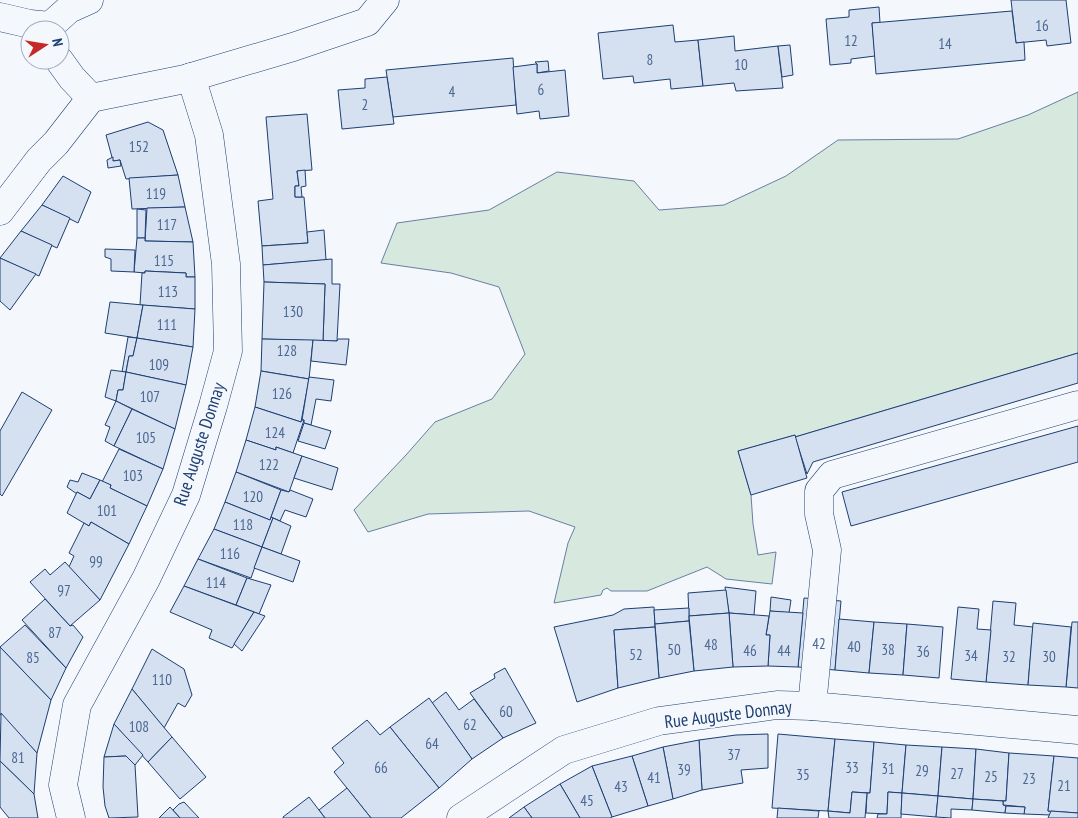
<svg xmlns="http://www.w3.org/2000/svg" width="1078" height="818" viewBox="0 0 1078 818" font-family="'PT Sans Narrow',sans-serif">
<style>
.green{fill:#d7e8df;stroke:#687fa3}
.building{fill:#d5e0f0;stroke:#1d3f73}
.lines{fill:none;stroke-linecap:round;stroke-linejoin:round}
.minor-casing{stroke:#1d3f73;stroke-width:29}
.minor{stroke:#f4f7fb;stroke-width:28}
.labels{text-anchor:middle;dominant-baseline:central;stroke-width:4;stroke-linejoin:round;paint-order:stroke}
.number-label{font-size:15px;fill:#4b6792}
.street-label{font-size:18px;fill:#1d3f73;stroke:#f4f7fb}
</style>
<rect width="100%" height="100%" fill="#f4f7fb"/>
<path class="green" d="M1078,92v261l-283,84v-2l-57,16 13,44 2,29 5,31 18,-3 -4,32 -46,-5 -19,-12 -60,24h-36l-4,-3 -4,2 -2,5 -47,8 14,-60 7,-16 -46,-16 -101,3 -60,18 -14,-22 52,-55 29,-33 57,-23 33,-45 -26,-67 -48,-14 -70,-10 16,-40 92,-13 68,-38 77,9 25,29 65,-5 62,-29 52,-36 120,-1 70,-24z"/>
<g class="building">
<path d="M1011,0h55l5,43 -24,3 -1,-6 -30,3z"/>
<path d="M879,7l1,16h-8l3,33 -24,3v4l-21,2 -4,-46 23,-2v-7z"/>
<path d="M1012,11l4,32 8,-1 1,18 -149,14 -4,-51z"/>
<path d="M673,25l2,17 23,-2 5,46 -32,3 -1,-10 -36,4 -1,-7 -30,3 -5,-46z"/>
<path d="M734,36l1,15 43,-5 5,42 -47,3 -2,-8 -31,3 -5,-46z"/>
<path d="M790,45l3,30 -11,2 -4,-31z"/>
<path d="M513,58l3,47 -123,12 -7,-47z"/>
<path d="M548,61l1,10 -12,2v-9l-2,-2z"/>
<path d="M536,64h1v9l28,-3 4,46 -29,3 -1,-8 -22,3 -4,-47z"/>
<path d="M387,77l7,47 -52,5 -4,-39 27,-2v-9z"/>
<path d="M307,114l5,56 -15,1 2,15h-4v11h9l4,46 -46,3 -4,-45 15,-2 -7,-82z"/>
<path d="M148,122l15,8 15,45 -52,4 -6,-19 -7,1 -7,-26z"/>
<path d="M113,157v4l7,-1 1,6 -13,2 -1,-8z"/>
<path d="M305,170l1,16 -5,1 1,10h-7v-11h4l-2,-15z"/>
<path d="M178,175l7,32 -53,2 -3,-31z"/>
<path d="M63,176l28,16 -13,31 -36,-18z"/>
<path d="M42,205l28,13 -13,30 -36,-17z"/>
<path d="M185,207l8,35 -48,-1 2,-33z"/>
<path d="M137,209l9,1 -1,28h-8z"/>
<path d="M324,230l2,30 -63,5 -1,-19 46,-3 -1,-11z"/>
<path d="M21,231l31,14 -13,31 -39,-18z"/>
<path d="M137,238h8v3l48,1 2,35h-9v-4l-41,-2v2l-11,-1z"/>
<path d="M105,249l30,1 -1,22 -23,-1v-12l-6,-2z"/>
<path d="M0,258l36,16 -26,36 -10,-9z"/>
<path d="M332,259v25h8l-3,57h-14l2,-57 -61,-2 -1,-17z"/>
<path d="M145,271l41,2v4h9v32l-55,-4 2,-32h3z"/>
<path d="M264,282l61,2 -2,57 -61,-2z"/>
<path d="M110,302l33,3 -6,33 -32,-5z"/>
<path d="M143,305l52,4 -2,38 -56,-9z"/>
<path d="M128,337l9,1 -4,18h-4l-3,16h-4z"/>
<path d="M137,338l56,9 -7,38 -60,-13 3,-16h4z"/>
<path d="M262,339l51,1 -4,39 -48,-8z"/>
<path d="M338,339h11l-3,26 -35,-4 2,-21 24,1z"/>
<path d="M1078,353v30l-265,79 -6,12 -12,-37z"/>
<path d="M111,370l15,2 -3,18h-5l-2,11 -11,-4z"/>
<path d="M261,371l48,8 -8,43 -46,-15z"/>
<path d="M126,372l60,13 -11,44 -59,-28 2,-11h5z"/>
<path d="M309,377l25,3 -3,21 -15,-2 -5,26 -7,-2v-3h-2z"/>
<path d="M22,392l30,18 -50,86 -2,-2v-63z"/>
<path d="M116,401l16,8 -18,37 -9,-5 5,-14 -5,-2z"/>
<path d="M255,407l46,15 1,-2h2l-11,33 -17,-6v3l-30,-10z"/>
<path d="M132,409l43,20 -12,40 -49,-23z"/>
<path d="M304,423l27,8 -6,18 -27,-8z"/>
<path d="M1078,426v36l-227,64 -9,-34z"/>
<path d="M795,435l12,43 -56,17 -13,-44z"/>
<path d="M246,440l30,10v-3l26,9 -13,36 -53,-20z"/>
<path d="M119,449l44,20 -16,37 -37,-18 1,-3 -9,-3z"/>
<path d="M302,456l36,12 -6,22 -38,-12z"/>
<path d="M236,472l45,18 -11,30 -45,-18z"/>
<path d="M82,473l18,7 -10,19 -13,-7v2l-10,-7 3,-7 8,2z"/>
<path d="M100,480l11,5 -1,3 37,18 -18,38 -38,-22 -2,4 -22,-13 10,-21 13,7z"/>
<path d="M281,490l8,2 1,-2 23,9 -7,18 -21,-7 -5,11 -9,-4z"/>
<path d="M225,502l45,18 1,-3 2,1 -11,29 -48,-18z"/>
<path d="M273,518l18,8 -10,28 -19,-7z"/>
<path d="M91,522l38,22 -29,56 -31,-33 5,-11 -5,-3 15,-30 5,3z"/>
<path d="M214,529l48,18 -11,31 -53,-19z"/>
<path d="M262,547l38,14 -7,21 -39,-14z"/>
<path d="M198,559l49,19 -11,27 -52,-19z"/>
<path d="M65,562l35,38 -30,26 -40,-44 15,-13 5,6z"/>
<path d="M247,578l24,7 -12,29 -23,-9z"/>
<path d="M184,586l70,26 -22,36 -23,-10 3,-8 -42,-18z"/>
<path d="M725,587l31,4 -2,24 -25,-2z"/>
<path d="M726,590l3,23 -40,3 -1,-23z"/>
<path d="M771,597l20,3 -2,13 -19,-2z"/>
<path d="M804,598l37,3 -6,69 -37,-3z"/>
<path d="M45,599l25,27 3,-1 10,12 -17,31 -44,-48z"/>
<path d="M993,601l23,2 -2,22 19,2 -5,58 -42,-3z"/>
<path d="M654,607l1,20 -41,3 4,58 -41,14 -23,-75 59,-12 11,-6z"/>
<path d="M958,607l21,2 -2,20 14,1 -5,52 -35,-3z"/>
<path d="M689,608v13l-34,3 -1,-14z"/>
<path d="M770,611l33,2 -5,54 -30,-1 2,-31h-4z"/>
<path d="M254,612l11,4 -23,35 -8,-7z"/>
<path d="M729,613l40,3 -3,19h4l-2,31 -35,1z"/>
<path d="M729,613l4,54 -39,4 -5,-55z"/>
<path d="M839,619l35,3 -5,51 -34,-3z"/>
<path d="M689,621l5,50 -35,7 -4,-54z"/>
<path d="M874,622l33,2 -4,51 -34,-2z"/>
<path d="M1072,622h6v66l-12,-1z"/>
<path d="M1033,623l38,4 -5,60 -38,-2z"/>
<path d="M907,624l36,3 -4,51 -36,-3z"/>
<path d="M25,625l41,43 -15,32 -51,-53z"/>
<path d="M655,627l4,51 -41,10 -4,-58z"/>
<path d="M0,647l51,53 -14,53 -37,-39z"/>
<path d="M152,649l32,20 8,26 -7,12 -7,-4 -14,25 -32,-39z"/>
<path d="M505,668l31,55 -33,15 -33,-45 25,-15 -1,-4z"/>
<path d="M132,689l40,48 -24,25 -34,-38z"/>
<path d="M446,692l13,18 15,-11 29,39 -31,21 -40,-56z"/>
<path d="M429,698l43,61 -33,29 -49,-61z"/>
<path d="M1,713l36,40 -3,41 -34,-33z"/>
<path d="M367,720l13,15 10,-8 49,61 -38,30h-30l-37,-46 10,-9 -12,-15z"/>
<path d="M114,724l29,31 -8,10 -9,-9 -22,1z"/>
<path d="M768,734v34l-27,2 2,13 -41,7 -3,-50 37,-5z"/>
<path d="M778,734l57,5 -7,72 -56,-3z"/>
<path d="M172,737l34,40 -26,22 -32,-37z"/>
<path d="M835,739l39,3 -4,51 -18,-1 -2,21 -22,-2z"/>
<path d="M699,740l3,50 -29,9 -10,-52z"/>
<path d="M874,742l32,3 -4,48 -14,-1 -1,22 -21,-1 1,-20h3z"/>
<path d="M906,745l36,2 -4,49 -36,-3z"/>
<path d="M663,747l10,52 -25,7 -16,-50z"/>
<path d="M942,747l34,2 -3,50 -35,-3z"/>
<path d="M976,749l33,4 -3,48 -33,-2z"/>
<path d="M1009,753l45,3 -6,55h3v4l-27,-1 1,-7 -22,-2v-4h3z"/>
<path d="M126,756l9,9 3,52 -29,1 -4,-12 -2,-19 1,-30z"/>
<path d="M632,756l16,50 -36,11 -20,-51z"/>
<path d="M1054,756l24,2v55l-30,-2z"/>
<path d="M0,761l34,33 4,24h-29l-9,-11z"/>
<path d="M592,766l20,51 -2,1h-30l-20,-34z"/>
<path d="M560,784l20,34h-48l-8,-11z"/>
<path d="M347,788l24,30h-46l-6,-8z"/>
<path d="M852,792l15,1 -2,25h-36l-1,-7 22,2z"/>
<path d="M888,792l14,1 -1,25h-24l1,-4h9z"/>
<path d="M902,793l36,3 -2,21 -35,-3z"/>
<path d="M938,796l35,3 -1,11 -21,-1v9l-15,-1z"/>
<path d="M309,797l16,21h-42v-1z"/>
<path d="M973,799l30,2v4l3,1 -1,7 -33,-3z"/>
<path d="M184,802l15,16h-19l-7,-8 6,-6z"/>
<path d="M1006,806l19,1 -1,7 -19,-1z"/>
<path d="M170,807l10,11h-21z"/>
<path d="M524,807l8,11h-23z"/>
<path d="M778,808l41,3 -1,7h-41z"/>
<path d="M1051,811l27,2v5h-30z"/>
</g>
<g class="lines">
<defs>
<g id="minor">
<path d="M0,17l30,7 20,2"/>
<path d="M51,30l-1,-4 19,-17 20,-9"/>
<path d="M59,60l13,18 19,20 94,-19 108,-32 74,-25 18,-22"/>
<path d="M0,211l39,-51 17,-17 35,-45"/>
<path d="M812,706l15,-156 -8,-36v-23l13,-16 246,-70"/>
<path d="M71,818l-8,-33 14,-80 69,-126 40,-84 27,-89 15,-55 -2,-87 -17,-129 -18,-58"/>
<path d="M461,818l103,-68 95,-29 118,-16 35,1 266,24"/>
</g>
</defs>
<use href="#minor" class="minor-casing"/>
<use href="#minor" class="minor"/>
</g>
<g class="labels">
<g class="number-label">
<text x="1042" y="25">16</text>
<text x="851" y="40">12</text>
<text x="945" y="43">14</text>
<text x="650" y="59">8</text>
<text x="741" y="64">10</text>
<text x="541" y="89">6</text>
<text x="452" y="91">4</text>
<text x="365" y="104">2</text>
<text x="139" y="146">152</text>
<text x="156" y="193">119</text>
<text x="167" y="224">117</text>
<text x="164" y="260">115</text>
<text x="168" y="291">113</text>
<text x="293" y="311">130</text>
<text x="167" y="324">111</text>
<text x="287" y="350">128</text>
<text x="159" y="364">109</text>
<text x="282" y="393">126</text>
<text x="150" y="396">107</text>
<text x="275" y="432">124</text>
<text x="146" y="437">105</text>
<text x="269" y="464">122</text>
<text x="133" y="475">103</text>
<text x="253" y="496">120</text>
<text x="107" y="510">101</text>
<text x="243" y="524">118</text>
<text x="230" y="553">116</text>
<text x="96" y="561">99</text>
<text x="216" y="582">114</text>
<text x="64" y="590">97</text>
<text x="55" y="632">87</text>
<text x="819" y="643">42</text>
<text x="711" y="644">48</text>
<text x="854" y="646">40</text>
<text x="674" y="649">50</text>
<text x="888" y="649">38</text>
<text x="750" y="650">46</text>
<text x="784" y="650">44</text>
<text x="923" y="651">36</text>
<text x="636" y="654">52</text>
<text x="971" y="655">34</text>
<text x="1009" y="656">32</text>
<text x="1049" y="656">30</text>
<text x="33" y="657">85</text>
<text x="162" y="679">110</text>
<text x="506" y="711">60</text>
<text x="470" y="724">62</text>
<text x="139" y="726">108</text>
<text x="432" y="743">64</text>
<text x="734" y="754">37</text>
<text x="18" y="757">81</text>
<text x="381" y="767">66</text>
<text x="852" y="767">33</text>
<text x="888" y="768">31</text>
<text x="684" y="769">39</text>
<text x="922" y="770">29</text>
<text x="957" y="773">27</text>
<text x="803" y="774">35</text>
<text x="991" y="776">25</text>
<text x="654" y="777">41</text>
<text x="1029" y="778">23</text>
<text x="1064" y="785">21</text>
<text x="621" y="786">43</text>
<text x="587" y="800">45</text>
</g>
<g class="street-label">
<text transform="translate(199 444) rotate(-72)">Rue Auguste Donnay</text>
<text transform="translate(728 714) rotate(-7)">Rue Auguste Donnay</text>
</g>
</g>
<g transform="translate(45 45) rotate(78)"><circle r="24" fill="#f4f7fb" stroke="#9eadc5"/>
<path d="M0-4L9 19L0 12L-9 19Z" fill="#c62828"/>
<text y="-8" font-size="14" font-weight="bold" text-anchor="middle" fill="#1d3f73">N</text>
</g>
</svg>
